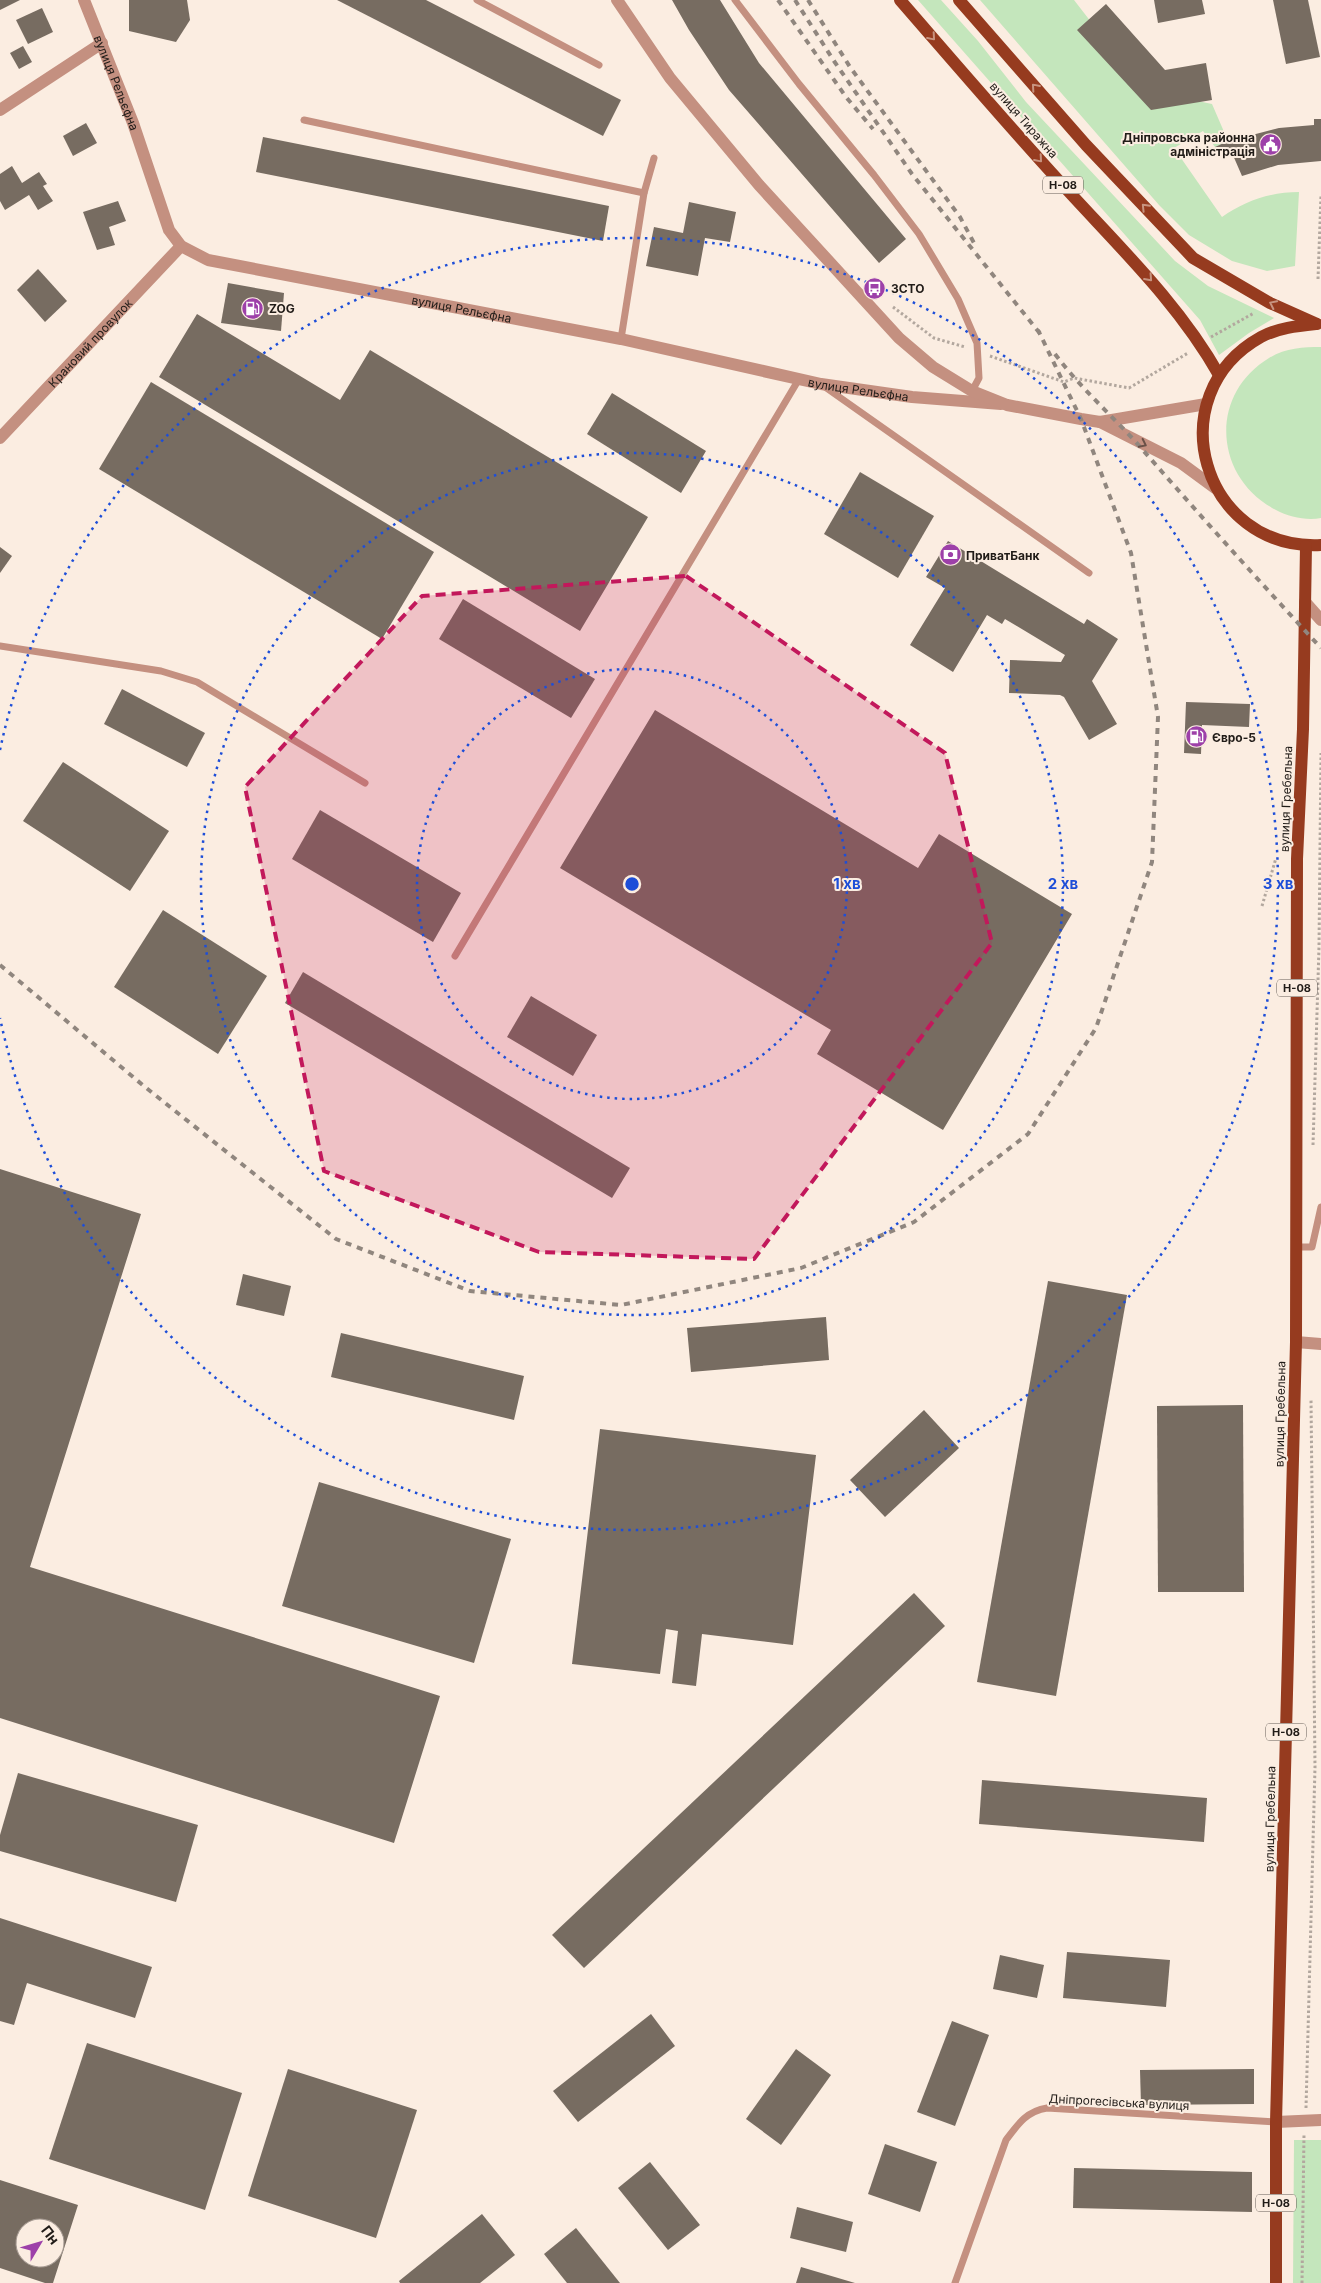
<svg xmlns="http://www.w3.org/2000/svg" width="1321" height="2283" viewBox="0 0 1321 2283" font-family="Inter,sans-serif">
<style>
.green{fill:#c4e6bc}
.building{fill:#776c61;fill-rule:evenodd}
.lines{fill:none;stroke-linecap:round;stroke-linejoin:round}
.path{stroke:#b2a79e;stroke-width:3;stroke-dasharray:2.5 2.5;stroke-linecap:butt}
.service{stroke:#c49080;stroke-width:7}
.minor{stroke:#c49080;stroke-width:12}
.tertiary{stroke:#c49080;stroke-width:12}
.primary{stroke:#963b1f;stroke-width:12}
.rail{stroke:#90867e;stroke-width:4;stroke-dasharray:6 6;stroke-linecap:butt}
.oneway{stroke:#c89480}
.oneway2{stroke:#6a5047}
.marked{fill:#c2185b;fill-opacity:0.2;stroke:#c2185b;stroke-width:4;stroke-dasharray:10 6;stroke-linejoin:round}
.ring{fill:none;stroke:#1d4ed8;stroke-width:2.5;stroke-dasharray:2.5 5}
.labels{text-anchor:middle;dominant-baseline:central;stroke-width:4;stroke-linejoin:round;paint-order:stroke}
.shield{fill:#fbede1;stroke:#625b54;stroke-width:1}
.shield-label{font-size:11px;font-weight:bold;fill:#211c18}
.street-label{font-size:12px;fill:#211c18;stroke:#fbede1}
.poi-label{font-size:12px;font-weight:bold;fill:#211c18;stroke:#fbede1;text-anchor:start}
.centre{fill:#1d4ed8;stroke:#fbede1;stroke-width:2.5}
.ring-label{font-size:15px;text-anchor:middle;font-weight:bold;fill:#1d4ed8;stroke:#fbede1;stroke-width:4;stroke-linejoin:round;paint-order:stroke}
</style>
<rect width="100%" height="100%" fill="#fbede1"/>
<g class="green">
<path d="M918,0h23l37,41 48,61 149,159 33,25 66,32 -25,15 -30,22 -19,-35z"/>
<path d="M980,0h94l38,49 76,50 24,5 16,37 -13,6 -12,-16 -29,17 48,69c23,-16 49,-25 77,-25l-4,74 -28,5 -35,-10 -43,-26 -30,-30z"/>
<path d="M1321,347v171c-14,3 -32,-1 -45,-8 -62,-32 -68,-115 -7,-152 16,-10 34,-11 52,-11z"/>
<path d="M1294,2140h27v143h-28z"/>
</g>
<g class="building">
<path d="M0,0h20l-20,10z"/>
<path d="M129,0h58l3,20 -14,22 -47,-11z"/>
<path d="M337,0h89l195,100 -18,36z"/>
<path d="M672,0h48l39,63 147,176 -27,24 -150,-173 -40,-60z"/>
<path d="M1154,0h48l3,14 -47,9z"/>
<path d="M1273,0h35l12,57 -34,7z"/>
<path d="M1106,4l59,66 41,-7 6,37 -61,10 -74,-80z"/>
<path d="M42,8l11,24 -25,12 -12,-24z"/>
<path d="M23,46l9,16 -13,7 -9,-16z"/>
<path d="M1314,119h7v42l-43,4 -36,11 -10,-23 -14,3 -3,-9 13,-6 -1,-1 5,-2 1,2 46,-12 35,-3z"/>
<path d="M86,123l11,20 -24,13 -10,-20z"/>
<path d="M263,137l346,69 -6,35 -347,-69z"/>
<path d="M12,166l10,17 17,-11 8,12 -4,2 10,15 -15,9 -9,-15 -24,15 -5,-9v-27z"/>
<path d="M118,201l8,20 -17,6 6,18 -18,5 -14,-38z"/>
<path d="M689,202l47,10 -6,30 -25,-4 -7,38 -52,-10 8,-39 29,6z"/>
<path d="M38,269l29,32 -22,21 -28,-32z"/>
<path d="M228,283l56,10 -3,38 -60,-8z"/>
<path d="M197,314l143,86 30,-50 278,167 -68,114 -421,-254z"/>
<path d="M151,382l283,170 -52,87 -283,-170z"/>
<path d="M612,393l94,58 -25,42 -94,-59z"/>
<path d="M860,472l74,44 -36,62 -74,-44z"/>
<path d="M948,541l136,83 3,-5 31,20 -26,42 25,43 -28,16 -25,-43 -4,-2 -51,-2 1,-33 51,2 4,-7 -60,-36 -3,5 -15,-9 -34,57 -43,-27 35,-57 -19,-11z"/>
<path d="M0,547l12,9 -12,17z"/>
<path d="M463,599l132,80 -24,39 -132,-79z"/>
<path d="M122,689l83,44 -18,34 -83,-43z"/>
<path d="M1186,702l64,2 -1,23 -47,-2 -1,29 -17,-1z"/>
<path d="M655,710l263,158 21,-34 133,80 -129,216 -126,-76 14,-24 -271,-162z"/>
<path d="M63,762l106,69 -39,60 -107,-70z"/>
<path d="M320,810l141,83 -28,49 -141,-83z"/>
<path d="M163,910l104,66 -49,78 -104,-67z"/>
<path d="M303,972l327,196 -18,30 -327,-195z"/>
<path d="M531,996l66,39 -24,41 -66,-39z"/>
<path d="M0,1169l141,45 -111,353 410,129 -46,147 -394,-125z"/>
<path d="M243,1274l48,12 -7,30 -48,-11z"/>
<path d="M1048,1281l79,14 -71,401 -79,-14z"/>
<path d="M826,1317l3,43 -138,12 -4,-44z"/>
<path d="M341,1333l183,43 -10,44 -183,-43z"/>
<path d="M1243,1405l1,187h-86l-1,-186z"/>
<path d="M924,1410l35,38 -74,69 -35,-37z"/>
<path d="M600,1429l216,26 -23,190 -91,-11 -6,52 -24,-3 6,-52 -12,-2 -6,45 -88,-10z"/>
<path d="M319,1482l192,57 -37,124 -192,-57z"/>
<path d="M914,1593l31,33 -361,342 -32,-33z"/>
<path d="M18,1773l180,52 -22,77 -176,-51v-16z"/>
<path d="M982,1780l225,18 -3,44 -225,-18z"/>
<path d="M0,1918l152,49 -17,51 -108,-35 -13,42 -14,-4z"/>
<path d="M1067,1952l103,8 -4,47 -103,-9z"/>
<path d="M1000,1955l44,10 -7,33 -44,-9z"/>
<path d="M651,2014l24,32 -97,76 -25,-31z"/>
<path d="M952,2021l37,14 -34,91 -38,-14z"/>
<path d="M87,2043l155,50 -37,117 -156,-51z"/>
<path d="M796,2049l35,26 -50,70 -35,-26z"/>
<path d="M288,2069l129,41 -41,128 -128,-42z"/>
<path d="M1254,2069v35l-113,1 -1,-35z"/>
<path d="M885,2144l52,18 -17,50 -52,-18z"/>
<path d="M650,2162l50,63 -32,25 -50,-62z"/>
<path d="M1074,2168l178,4v40l-179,-4z"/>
<path d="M0,2180l78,25 -25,78h-8l-45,-15zM25,2228h30v30h-30z"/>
<path d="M797,2207l56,15 -7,30 -56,-14z"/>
<path d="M482,2214l33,41 -35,28h-80l-1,-2z"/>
<path d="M576,2228l44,55h-53l-23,-29z"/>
<path d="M801,2267l54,16h-59z"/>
</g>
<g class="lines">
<g class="path">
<path d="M1318,279l3,-84"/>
<path d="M893,307l41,31 31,9"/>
<path d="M1211,337l43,-24"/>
<path d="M990,356l74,26 10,-4 55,10 59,-35"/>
<path d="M1262,906l14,-48"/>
<path d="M1313,1145l6,-198 2,-194"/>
<path d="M1306,2108l9,-341 -4,-368"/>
<path d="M1302,2283l2,-149"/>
</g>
<g class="service">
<path d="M477,0l122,65"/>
<path d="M735,0l64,84 75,91 45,59 39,65 19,44 2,35 -7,13"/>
<path d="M304,120l340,73"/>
<path d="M621,339l23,-146 10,-35"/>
<path d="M825,387l264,186"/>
<path d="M0,646l161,25 36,11 168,101"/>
<path d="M455,956l344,-577"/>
<path d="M1297,1247h15l9,-40"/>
<path d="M955,2283l51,-143c12,-16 21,-29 41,-32l229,14"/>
</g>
<g class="minor">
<path id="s1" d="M84,0l49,123 36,107 12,16 27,14 413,79 200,45 91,13 89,7"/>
<path d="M0,110l102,-67"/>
<path id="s2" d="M0,438l181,-192"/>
<path d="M1305,602l16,18"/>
<path d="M1276,2122l45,-2"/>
</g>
<g class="tertiary">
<path d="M617,0l53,78 89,107 140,153 34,29 39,24 35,14 74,14 19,3 106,-18"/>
<path d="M1100,422l81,41 34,25"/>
<path d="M1296,1342l25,2"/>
</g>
<g class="primary">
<path d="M900,0c53,61 106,123 160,182 56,62 118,120 159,193"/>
<path d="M959,0l127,145 107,113 77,45 47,21"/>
<path d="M1316,324c-19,2 -38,4 -55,13 -104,58 -59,214 60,208"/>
<path d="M1276,2283v-161l20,-780 1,-483 6,-130 3,-183"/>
</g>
<g class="rail">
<path d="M778,0l68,97 27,32"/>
<path d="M795,0l39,61 78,113 130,162"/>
<path d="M808,0l42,67 110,150 14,26"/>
<path d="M1055,354c24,32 53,58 80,87 61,70 123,139 186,207"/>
<path d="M0,965l145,122 191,152 134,52 151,14 180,-37 113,-46 114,-88 68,-106 56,-166 6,-145 -27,-164 -50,-134 -43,-89"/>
</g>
</g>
<defs><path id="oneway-chevron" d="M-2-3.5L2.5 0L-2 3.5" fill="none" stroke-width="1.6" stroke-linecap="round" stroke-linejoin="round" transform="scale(1.25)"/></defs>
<g class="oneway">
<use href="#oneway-chevron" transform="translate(932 37) rotate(49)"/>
<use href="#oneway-chevron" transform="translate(1035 87) rotate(-131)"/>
<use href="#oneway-chevron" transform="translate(1039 159) rotate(49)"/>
<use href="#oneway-chevron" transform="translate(1145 207) rotate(-134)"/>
<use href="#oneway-chevron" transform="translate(1149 278) rotate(48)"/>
<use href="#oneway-chevron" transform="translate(1273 304) rotate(-154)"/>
</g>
<use class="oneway2" href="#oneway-chevron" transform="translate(1143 444) rotate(26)"/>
<path class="marked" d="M686,576l259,177 47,190 -238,316 -215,-7 -215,-81 -79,-384 177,-191z"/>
<g class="ring">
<circle cx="632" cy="884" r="215"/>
<circle cx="632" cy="884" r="431"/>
<path d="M0 750A646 646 0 1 1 0 1018"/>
</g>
<defs>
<symbol id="civic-disc" viewBox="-11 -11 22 22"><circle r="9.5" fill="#9d40a9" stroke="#fbede1"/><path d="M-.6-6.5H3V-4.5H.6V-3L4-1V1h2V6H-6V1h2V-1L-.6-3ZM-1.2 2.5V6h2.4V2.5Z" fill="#fff"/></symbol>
<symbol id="bus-disc" viewBox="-11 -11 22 22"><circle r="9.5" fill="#9d40a9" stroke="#fbede1"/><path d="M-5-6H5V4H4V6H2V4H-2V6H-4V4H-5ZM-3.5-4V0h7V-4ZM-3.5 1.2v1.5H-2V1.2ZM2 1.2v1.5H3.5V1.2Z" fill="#fff"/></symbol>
<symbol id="fuel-disc" viewBox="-11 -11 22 22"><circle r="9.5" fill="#9d40a9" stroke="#fbede1"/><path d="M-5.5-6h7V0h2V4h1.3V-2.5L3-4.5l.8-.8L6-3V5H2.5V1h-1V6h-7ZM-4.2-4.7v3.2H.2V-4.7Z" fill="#fff"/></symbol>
<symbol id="bank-disc" viewBox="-11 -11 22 22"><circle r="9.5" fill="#9d40a9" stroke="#fbede1"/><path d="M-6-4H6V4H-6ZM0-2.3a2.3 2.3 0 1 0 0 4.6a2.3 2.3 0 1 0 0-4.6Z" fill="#fff"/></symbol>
</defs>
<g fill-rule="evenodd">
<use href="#civic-disc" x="1258" y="132" width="25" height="25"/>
<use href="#bus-disc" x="862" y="276" width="25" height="25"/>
<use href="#fuel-disc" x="240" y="296" width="25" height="25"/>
<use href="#bank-disc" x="938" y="542" width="25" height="25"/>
<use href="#fuel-disc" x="1184" y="724" width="25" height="25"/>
</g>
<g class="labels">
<g class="shield">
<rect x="1043" y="176.5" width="40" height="17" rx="4"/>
<rect x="1277" y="979.5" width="40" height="17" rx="4"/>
<rect x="1266" y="1723.5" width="40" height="17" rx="4"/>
<rect x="1256" y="2194.5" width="40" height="17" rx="4"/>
</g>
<g class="shield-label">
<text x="1063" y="185">Н-08</text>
<text x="1297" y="988">Н-08</text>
<text x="1286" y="1732">Н-08</text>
<text x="1276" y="2203">Н-08</text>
</g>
<g class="street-label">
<text stroke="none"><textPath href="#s1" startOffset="89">вулиця Рельєфна</textPath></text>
<text transform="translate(1024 120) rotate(49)">вулиця Тиражна</text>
<text stroke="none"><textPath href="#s1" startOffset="554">вулиця Рельєфна</textPath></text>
<text stroke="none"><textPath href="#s2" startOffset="131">Крановий провулок</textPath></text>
<text stroke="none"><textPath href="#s1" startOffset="959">вулиця Рельєфна</textPath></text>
<text transform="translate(1286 799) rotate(-88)">вулиця Гребельна</text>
<text transform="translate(1280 1414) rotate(-89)">вулиця Гребельна</text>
<text transform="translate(1270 1819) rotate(-89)">вулиця Гребельна</text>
<text transform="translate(1119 2102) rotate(3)">Дніпрогесівська вулиця</text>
</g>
<g class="poi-label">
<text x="1255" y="137" text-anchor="end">Дніпровська районна<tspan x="1255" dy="14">адміністрація</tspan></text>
<text x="891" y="288">ЗСТО</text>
<text x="269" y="308">ZOG</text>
<text x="966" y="555">ПриватБанк</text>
<text x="1212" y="737">Євро-5</text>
</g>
</g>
<circle cx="632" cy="884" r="8" class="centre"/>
<g class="ring-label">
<text x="847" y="889">1 хв</text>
<text x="1063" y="889">2 хв</text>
<text x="1278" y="889">3 хв</text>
</g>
<g transform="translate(40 2243) rotate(52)"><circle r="24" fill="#fbede1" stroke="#a49991"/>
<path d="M0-4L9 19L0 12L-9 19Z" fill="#9d40a9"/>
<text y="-8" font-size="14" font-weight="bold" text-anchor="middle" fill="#211c18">Пн</text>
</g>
</svg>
